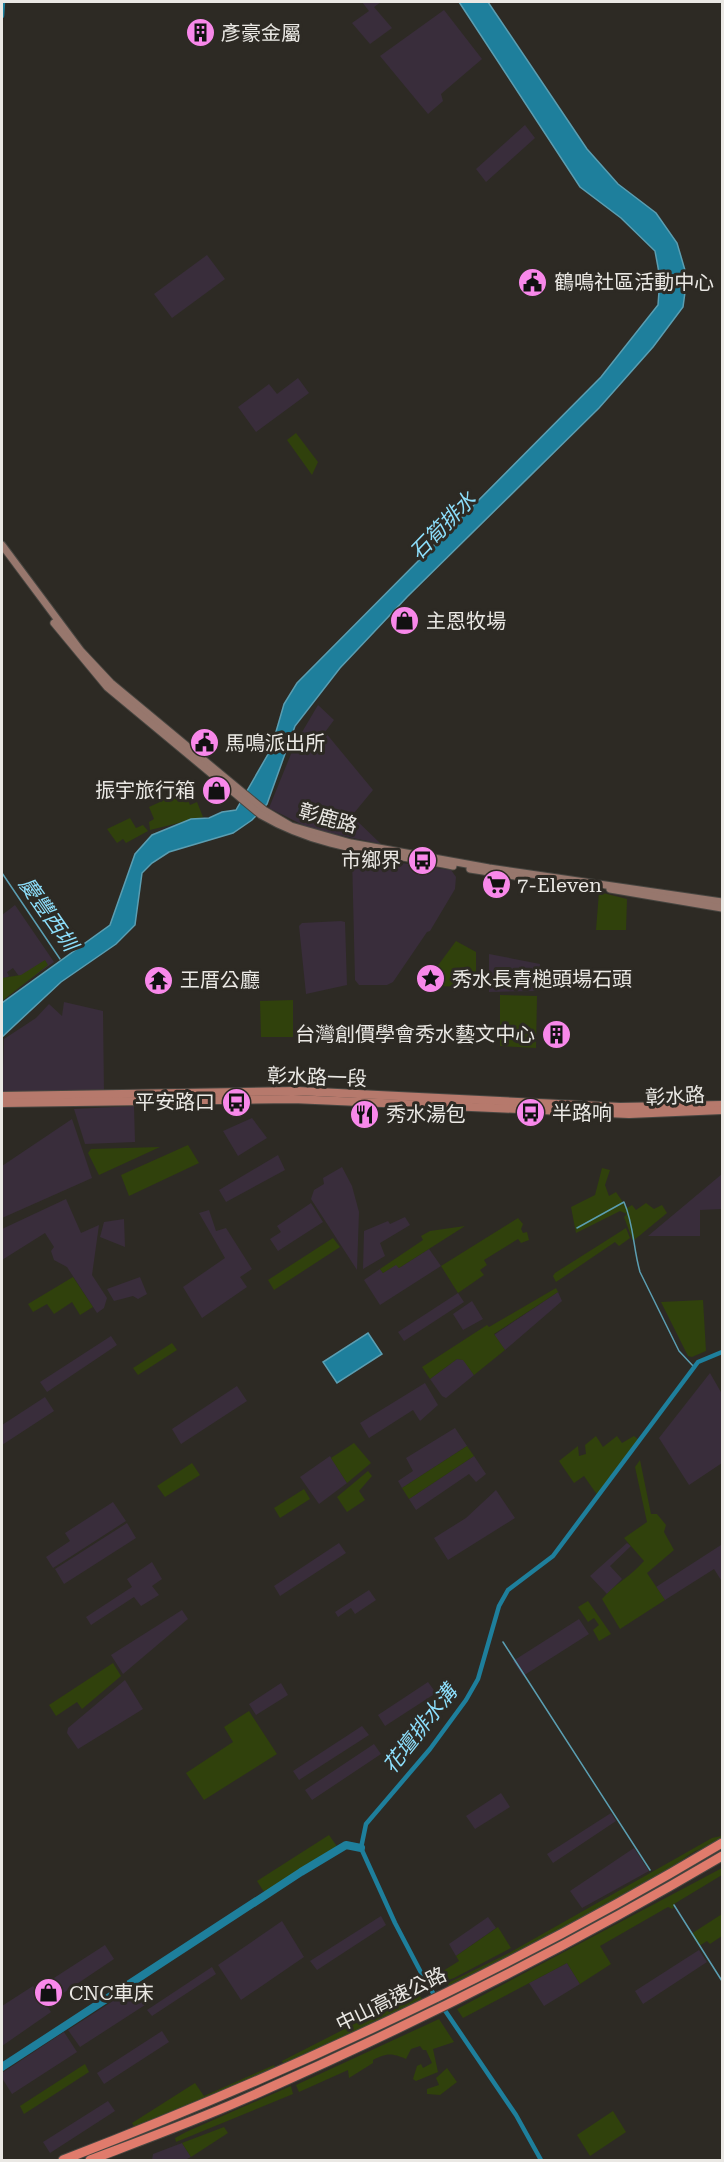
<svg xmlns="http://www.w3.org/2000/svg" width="724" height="2162" viewBox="0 0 724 2162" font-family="'Roboto Serif','Noto Sans TC',serif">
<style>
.industrial{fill:#392d3b}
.green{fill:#30410c}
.water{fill:#1e7f9c;stroke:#5b9eb2;stroke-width:1.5}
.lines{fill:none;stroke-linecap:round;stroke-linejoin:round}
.stream{stroke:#5b9eb2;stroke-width:1.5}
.canal{stroke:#1e7f9c;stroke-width:4.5}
.river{stroke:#1e7f9c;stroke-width:8}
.secondary-casing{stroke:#484641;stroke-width:9}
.primary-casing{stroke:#484641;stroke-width:10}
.motorway-casing{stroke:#484641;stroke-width:11}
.secondary{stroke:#97776d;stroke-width:7}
.primary{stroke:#b6796c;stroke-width:8}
.motorway{stroke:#e07b6c;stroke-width:9}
.labels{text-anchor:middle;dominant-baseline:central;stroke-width:6;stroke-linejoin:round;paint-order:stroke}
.poi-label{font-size:20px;fill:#eae8e4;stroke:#2d2a24;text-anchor:start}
.street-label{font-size:20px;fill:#eae8e4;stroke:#2d2a24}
.water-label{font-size:21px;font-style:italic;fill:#8ddffc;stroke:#2d2a24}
</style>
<rect width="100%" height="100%" fill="#2d2a24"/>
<g class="industrial">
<path d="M362,2h19l-7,5 18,21 -22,16 -18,-21 17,-12z"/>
<path d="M444,10l38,49 -41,35 2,7 -15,13 -48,-58z"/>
<path d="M525,125l10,13 -49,44 -10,-13z"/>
<path d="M207,255l18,24 -53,39 -18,-24z"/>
<path d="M298,378l11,15 -53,39 -18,-25 31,-23 8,10z"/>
<path d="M318,705l16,15 -9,12 48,58 -19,23v5l27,26 -70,-15 -42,-21 26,-64z"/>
<path d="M352,856l99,14 5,7 -1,12 -25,42 -3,1 -34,50 -6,3h-28l-4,-5z"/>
<path d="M15,905l39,57 -30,21 -11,-15 -6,4 2,4 -7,5v-66z"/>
<path d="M341,921l4,1 2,63 -41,9 -7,-68 3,-3z"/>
<path d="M489,954l51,10 -1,27 -50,1z"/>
<path d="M64,1002l39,9 1,83 -102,1 2,-56 32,-21 13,-14 13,12z"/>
<path d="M134,1106l1,36 -50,2 -11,-35z"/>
<path d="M252,1118l15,20 -29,18 -15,-25z"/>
<path d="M72,1119l20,59 -90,40v-52z"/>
<path d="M278,1155l7,15 -59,32 -7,-12z"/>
<path d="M342,1167l10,19 7,26 -2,58 -46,-71 3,-9 10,-6 -1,-6z"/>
<path d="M722,1174v35l-22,1v26h-52z"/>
<path d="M66,1199l15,34 18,-8 -7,50 15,23 -3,10 -7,5 -30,-46 -13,-7 -3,-9 3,-4 -9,-14 -43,27v-31z"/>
<path d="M311,1203l12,19 -45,29 -8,-12 11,-7 -4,-6z"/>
<path d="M209,1210l7,21 10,-3 26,41 -12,8 7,10 -45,31 -19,-31 42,-29 -26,-45z"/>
<path d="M405,1217l5,8 -30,18 5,13 -22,13 1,-38 24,-10 2,3z"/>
<path d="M124,1219l1,28 -25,-10 4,-15z"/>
<path d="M429,1249l12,17 -61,39 -16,-25 16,-11 3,4 13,-9 3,4z"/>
<path d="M140,1277l7,17 -9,5 -5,-3 -19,5 -7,-12z"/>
<path d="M558,1292l4,9 -57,49 -11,-15z"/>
<path d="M458,1293l6,9 -60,39 -6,-9z"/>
<path d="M472,1301l11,18 -20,11 -10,-16z"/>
<path d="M111,1336l6,9 -70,47 -7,-10z"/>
<path d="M457,1359l7,1 10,15 -28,23 -4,-2 -12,-17z"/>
<path d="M710,1373l12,21v69l-33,22 -30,-47z"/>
<path d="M425,1383l13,22 -18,16 -7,-11 -44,28 -9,-15z"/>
<path d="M237,1386l10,15 -66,43 -9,-15z"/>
<path d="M45,1397l9,14 -52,34v-20z"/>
<path d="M455,1428l12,18 -65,42 -4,-7 15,-10 -7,-13z"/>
<path d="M330,1456l17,27 -28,21 -19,-27z"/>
<path d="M474,1456l12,18 -10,8 -7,-8 -53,36 -7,-11z"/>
<path d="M496,1490l19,28 -67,42 -14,-22 32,-20z"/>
<path d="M113,1502l13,19 -73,47 -7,-11 24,-16 -5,-8z"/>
<path d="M127,1523l9,15 -72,46 -9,-15z"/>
<path d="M339,1543l7,10 -66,43 -6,-10z"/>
<path d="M627,1543l4,3 -21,20 12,13 -15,15 -17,-18z"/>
<path d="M721,1545l1,34 -1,1 -7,-11 -49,31 -9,-13z"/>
<path d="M152,1562l10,17 -10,7 7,9 -18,11 -7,-9 -43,28 -5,-8 46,-30 -5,-8z"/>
<path d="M369,1590l7,10 -21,14 -4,-6 -13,9 -3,-5z"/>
<path d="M182,1610l6,9 -65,55 -12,-19z"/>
<path d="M579,1619l10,15 -66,42 -10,-15z"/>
<path d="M125,1680l18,29 -65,40 -11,-16 1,-5z"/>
<path d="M428,1682l8,11 -51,33 -7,-11z"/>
<path d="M281,1683l7,12 -32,20 -7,-11z"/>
<path d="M362,1726l7,9 -70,45 -6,-9z"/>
<path d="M374,1744l7,10 -69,46 -7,-10z"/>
<path d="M501,1793l9,14 -35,22 -9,-13z"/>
<path d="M611,1813l5,8 -63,42 -6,-9z"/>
<path d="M634,1848l15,23 -67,37 -12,-17z"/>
<path d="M381,1916l5,9 -69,45 -7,-9z"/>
<path d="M488,1917l8,11 -40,28 -7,-12z"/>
<path d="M282,1921l22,36 -63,43 -23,-35z"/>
<path d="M105,1945l9,14 -64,43 -10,-15z"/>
<path d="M699,1950l8,12 -64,42 -8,-13z"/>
<path d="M567,1963l13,21 -36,22 -15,-23z"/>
<path d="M212,1967l4,7 -64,42 -5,-6z"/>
<path d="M33,1986l18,26 -49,34v-40z"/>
<path d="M133,1988l12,17 -65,42 -12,-17z"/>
<path d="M162,2031l7,11 -65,42 -7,-11z"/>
<path d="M64,2032l13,20 -65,42 -10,-16v-5z"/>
<path d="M108,2101l7,10 -65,42 -7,-11z"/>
<path d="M182,2143l9,14 -6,3h-33l1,-6z"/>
</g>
<g class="green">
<path d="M296,433l22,29 -6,13 -25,-35z"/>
<path d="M184,791l6,14 7,-3 6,15 -53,13 -1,-8 5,-3 -5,-12z"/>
<path d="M130,818l6,10 7,-3 5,6 -22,12 -3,-4 -6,4 -10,-14z"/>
<path d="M599,892l28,7 -1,31h-30z"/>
<path d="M456,941l20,11v35l-45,-1 -3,-7z"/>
<path d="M45,960l3,5 -46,36v-23l19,-3z"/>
<path d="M500,995l37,1 -1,52 -36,-2z"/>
<path d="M293,1000v37h-32l-1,-36z"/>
<path d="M188,1145l11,18 -70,33 -8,-21z"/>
<path d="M160,1147l-61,28 -11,-22 3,-4z"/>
<path d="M602,1168l8,2 -5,15 4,11 7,-4 11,16 5,-3 4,5 10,-7 8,6 8,-4 5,8 -34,28 -9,-24 3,-3 -7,-3 -44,22 -5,-26 24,-12z"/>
<path d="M518,1218l5,6 -2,5 2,4 4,-1 2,8 -8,3 -3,-4 -34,21 3,5 -7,5 4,5 -26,18 -17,-27z"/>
<path d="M465,1226l-66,42 -3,-3 -13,8 -3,-4 43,-29 -2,-4 9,-5z"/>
<path d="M626,1228l4,10 -11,8 -4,-4 -59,40 -3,-6 2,-3z"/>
<path d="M333,1238l7,9 -66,43 -6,-10z"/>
<path d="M73,1277l20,30 -13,8 -8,-13 -18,12 -7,-10 -14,8 -5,-8z"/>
<path d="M556,1288l2,4 -64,42 11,16 -31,25 -11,-15 -6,-1 -27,20 -8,-12 65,-42 2,2z"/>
<path d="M703,1300l3,51 -14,6 -4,-1 -27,-54z"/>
<path d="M172,1343l5,7 -39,25 -5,-7z"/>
<path d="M596,1436l7,11 14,-11 5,7 12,-7 5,4 -41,56 -14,-20 -10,7 -15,-22 19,-15 1,10 7,-2 -1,-9z"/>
<path d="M354,1443l17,20 -24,20 -16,-25z"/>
<path d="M467,1446l7,10 -65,43 -7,-11z"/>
<path d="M640,1460l11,54h6l9,11 -2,7 10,18 -27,23 18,27 -45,29 -18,-30c13,-15 29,-23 42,-38l-20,-23 23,-16 -12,-55z"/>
<path d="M192,1463l8,12 -35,22 -8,-11z"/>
<path d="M368,1471l4,5 -13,15 6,9 -18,12 -10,-15z"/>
<path d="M304,1489l6,10 -30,19 -6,-10z"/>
<path d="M588,1601l23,33 -12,7 -6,-11 6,-5 -5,-7 -6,4 -10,-15z"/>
<path d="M113,1663l8,13 -39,33 -5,-7 -21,14 -7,-11z"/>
<path d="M249,1711l28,43 -73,46 -18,-27 47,-31 -9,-15z"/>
<path d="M329,1835l9,13 -72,47 -9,-14z"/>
<path d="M721,1836l1,2c-11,8 -24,10 -36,19 -69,52 -160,91 -237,131l-1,-5 61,-30 203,-115z"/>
<path d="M722,1868v7l-48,29 -1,5 -5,-2 -68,39 11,18 -31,20 -13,-21 -104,55 -6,-9z"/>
<path d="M722,1914v22l-12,8 -3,-3 -8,5 -8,-12z"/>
<path d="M498,1927l13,21 -57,30 -14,5 -5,-7 24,-15 -3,-5z"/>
<path d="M417,1992l6,8 -139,66 -2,-5z"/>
<path d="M439,2019l15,23 -21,7 5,23 -22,9 -3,-2 4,-13 4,-2 2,4 9,-5 -6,-13h-3l-3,-4 -9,3 -5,10c-15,-6 -18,-6 -33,1v3l-24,15 -1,-8 -49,22 -3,-7z"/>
<path d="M85,2064l4,8 -65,42 -4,-8z"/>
<path d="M274,2065l2,5 -116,46 -7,6 -18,6 -3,-5 63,-40 9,13z"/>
<path d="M447,2068l10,14 -17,13 -13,-1v-5l12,-4 -3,-7z"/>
<path d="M291,2086l2,8 -117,48 -1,-4 11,-6z"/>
<path d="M613,2111l13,21 -36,24 -13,-21z"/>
<path d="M224,2127l4,6 -37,24 -9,-14z"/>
</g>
<g class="water">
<path d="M459,2h29l99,147 31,35 38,29 21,30 10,34 -4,30 -30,40 -54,61 -192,189 -67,71 -45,58 -28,78 -15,16 -19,13 -64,19 -17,11 -10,10 -7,52 -19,19 -55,38 -59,55v-34l108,-78 25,-71 17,-19 39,-16 18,-1 13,-6 14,-2 35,-61 13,-45 13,-21 304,-306 57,-72 2,-27 -5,-27 -34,-33 -41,-31z"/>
<path d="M368,1333l14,21 -45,29 -14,-21z"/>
</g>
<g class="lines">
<g class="stream">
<path d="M2,873l58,86"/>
<path d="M577,1228l47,-26c10,23 9,46 16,70l39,79 15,16"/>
<path d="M503,1642l147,228"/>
<path d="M674,1905l48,76"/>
</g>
<g class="canal">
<path d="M2,16l1,-14"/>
<path d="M541,2160l-25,-45 -89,-131 -32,-61 -34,-75 5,-24 64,-75 36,-49 12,-21 21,-73 9,-16 45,-34 145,-194 24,-10"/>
</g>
<path class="river" d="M2,2067l299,-195 45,-27 15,3"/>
<defs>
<g id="secondary">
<path d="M2,545l79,106 30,32 153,127 27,16 60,17 138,25 233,34"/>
<path d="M54,623l53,64 154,128c62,36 123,37 192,51"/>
<path d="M470,869l51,8"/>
<path d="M610,889l112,19"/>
</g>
<g id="primary">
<path d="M2,1096l295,-5 323,16 102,-2"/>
<path d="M2,1103l291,-4 336,15 93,-4"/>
</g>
<g id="motorway">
<path d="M63,2160c228,-88 449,-191 659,-317"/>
<path d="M90,2160c50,-19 102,-38 152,-60 164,-72 326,-153 480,-244"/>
</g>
</defs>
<use href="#secondary" class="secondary-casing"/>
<use href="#primary" class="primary-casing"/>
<use href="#motorway" class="motorway-casing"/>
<use href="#secondary" class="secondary"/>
<use href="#primary" class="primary"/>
<use href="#motorway" class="motorway"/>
</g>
<defs>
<symbol id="building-disc" viewBox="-11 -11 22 22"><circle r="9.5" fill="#f888ea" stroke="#2d2a24"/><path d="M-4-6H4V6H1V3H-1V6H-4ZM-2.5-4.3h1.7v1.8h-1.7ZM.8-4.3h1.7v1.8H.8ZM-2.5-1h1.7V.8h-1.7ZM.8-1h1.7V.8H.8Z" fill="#111"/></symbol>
<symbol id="civic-disc" viewBox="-11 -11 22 22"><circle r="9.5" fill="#f888ea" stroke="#2d2a24"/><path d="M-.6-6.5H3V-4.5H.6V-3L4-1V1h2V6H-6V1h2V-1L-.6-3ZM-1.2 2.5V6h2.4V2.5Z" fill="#111"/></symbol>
<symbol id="shop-disc" viewBox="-11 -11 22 22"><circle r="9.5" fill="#f888ea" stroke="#2d2a24"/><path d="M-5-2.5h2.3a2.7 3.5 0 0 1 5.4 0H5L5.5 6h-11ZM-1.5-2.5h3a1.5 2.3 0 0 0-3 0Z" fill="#111"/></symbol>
<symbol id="bus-disc" viewBox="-11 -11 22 22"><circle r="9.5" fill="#f888ea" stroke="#2d2a24"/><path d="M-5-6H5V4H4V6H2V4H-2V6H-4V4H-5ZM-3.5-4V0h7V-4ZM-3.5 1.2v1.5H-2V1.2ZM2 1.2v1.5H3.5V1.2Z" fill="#111"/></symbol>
<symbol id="supermarket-disc" viewBox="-11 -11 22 22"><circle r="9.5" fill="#f888ea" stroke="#2d2a24"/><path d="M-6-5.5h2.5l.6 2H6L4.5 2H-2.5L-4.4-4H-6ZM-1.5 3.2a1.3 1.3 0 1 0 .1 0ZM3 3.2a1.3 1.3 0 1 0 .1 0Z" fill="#111"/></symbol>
<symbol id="sight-disc" viewBox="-11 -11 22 22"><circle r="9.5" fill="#f888ea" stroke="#2d2a24"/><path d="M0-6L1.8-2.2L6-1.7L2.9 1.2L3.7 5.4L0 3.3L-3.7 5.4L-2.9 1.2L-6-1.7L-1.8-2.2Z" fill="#111"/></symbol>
<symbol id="temple-disc" viewBox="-11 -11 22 22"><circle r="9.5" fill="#f888ea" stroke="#2d2a24"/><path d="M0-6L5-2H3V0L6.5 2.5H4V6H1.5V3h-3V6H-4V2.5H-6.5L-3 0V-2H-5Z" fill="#111"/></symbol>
<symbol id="restaurant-disc" viewBox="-11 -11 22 22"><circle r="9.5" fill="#f888ea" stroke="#2d2a24"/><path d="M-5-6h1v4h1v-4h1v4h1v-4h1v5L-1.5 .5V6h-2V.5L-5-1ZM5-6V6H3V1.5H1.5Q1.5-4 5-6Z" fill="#111"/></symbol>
</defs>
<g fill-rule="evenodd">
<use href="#building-disc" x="184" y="16" width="33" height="33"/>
<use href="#civic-disc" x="516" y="266" width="33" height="33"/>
<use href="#shop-disc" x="388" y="604" width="33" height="33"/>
<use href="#civic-disc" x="188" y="726" width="33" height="33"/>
<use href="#shop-disc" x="200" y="774" width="33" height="33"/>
<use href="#bus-disc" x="406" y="844" width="33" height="33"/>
<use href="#supermarket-disc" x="480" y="868" width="33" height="33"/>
<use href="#sight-disc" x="414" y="962" width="33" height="33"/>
<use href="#temple-disc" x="142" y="964" width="33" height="33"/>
<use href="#building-disc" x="540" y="1018" width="33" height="33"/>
<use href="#bus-disc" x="220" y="1086" width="33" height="33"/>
<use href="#bus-disc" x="514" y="1096" width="33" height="33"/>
<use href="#restaurant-disc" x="348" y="1098" width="33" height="33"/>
<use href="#shop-disc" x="32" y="1976" width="33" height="33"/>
</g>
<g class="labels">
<g class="poi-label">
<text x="221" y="33">彥豪金屬</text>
<text x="554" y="282">鶴鳴社區活動中心</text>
<text x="426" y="621">主恩牧場</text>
<text x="225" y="743">馬鳴派出所</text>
<text x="195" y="790" text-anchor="end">振宇旅行箱</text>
<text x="401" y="860" text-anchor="end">市鄉界</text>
<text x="517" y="885">7-Eleven</text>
<text x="452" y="979">秀水長青槌頭場石頭</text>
<text x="180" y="980">王厝公廳</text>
<text x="535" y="1034" text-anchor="end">台灣創價學會秀水藝文中心</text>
<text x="215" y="1102" text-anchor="end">平安路口</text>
<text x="552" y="1113">半路响</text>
<text x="386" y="1114">秀水湯包</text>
<text x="69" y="1993">CNC車床</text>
</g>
<g class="street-label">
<text transform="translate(328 818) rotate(16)">彰鹿路</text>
<text transform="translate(317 1077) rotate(2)">彰水路一段</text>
<text transform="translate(675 1096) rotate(-3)">彰水路</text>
<text transform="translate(391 1999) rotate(-26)">中山高速公路</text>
</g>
<g class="water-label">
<text transform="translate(443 526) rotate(-46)">石筍排水</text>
<text transform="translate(48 914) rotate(55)">慶豐西圳</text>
<text transform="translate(420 1729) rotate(-52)">花壇排水溝</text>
</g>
</g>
<rect width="724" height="2162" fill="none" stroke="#eae8e4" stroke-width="6"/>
</svg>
